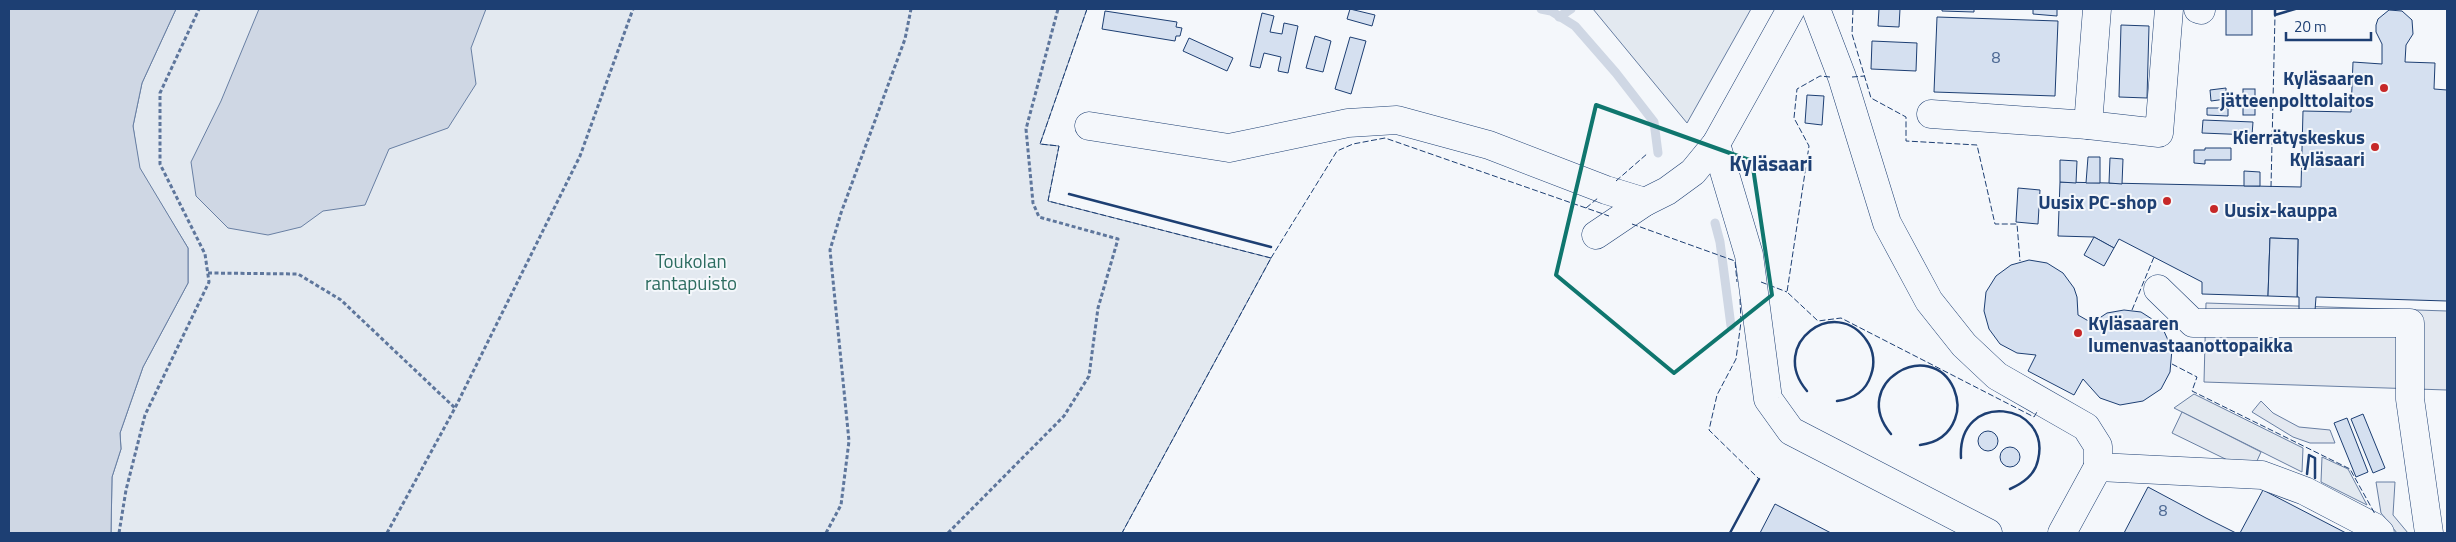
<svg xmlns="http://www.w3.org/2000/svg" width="2456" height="542" viewBox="0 0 2456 542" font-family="'Titillium Web',sans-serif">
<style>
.green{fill:#e3e9f0;stroke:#687fa3}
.parking{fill:#e3e8f0;stroke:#687fa3}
.water{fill:#cfd7e4;stroke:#687fa3}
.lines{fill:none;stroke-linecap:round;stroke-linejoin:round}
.stream{stroke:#cfd7e4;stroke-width:9}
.building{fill:#d5e0f0;stroke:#1d3f73}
.minor-casing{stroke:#1d3f73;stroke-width:29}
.path{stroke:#5e769c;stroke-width:3;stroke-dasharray:4 2.5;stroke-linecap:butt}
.minor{stroke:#f4f7fb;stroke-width:28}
.fence{stroke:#1d3f73;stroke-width:1;stroke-dasharray:6 2.5;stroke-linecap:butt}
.wall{stroke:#1d3f73;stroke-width:2.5}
.marked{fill:none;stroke:#0f766e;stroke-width:4;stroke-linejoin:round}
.poi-dot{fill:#c62828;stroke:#f4f7fb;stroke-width:2}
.labels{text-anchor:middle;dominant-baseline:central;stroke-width:4;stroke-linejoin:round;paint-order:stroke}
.number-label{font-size:16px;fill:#4b6792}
.poi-label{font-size:19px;font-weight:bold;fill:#1d3f73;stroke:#f4f7fb;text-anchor:end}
.park-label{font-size:19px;fill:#2c6c60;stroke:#f4f7fb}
.quarter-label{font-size:21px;font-weight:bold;fill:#1d3f73;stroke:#f4f7fb}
</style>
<rect width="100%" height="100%" fill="#f4f7fb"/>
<g class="green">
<path d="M176,9h911l-47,135 19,2 -11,55 223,57 -149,275h-1011l1,-56 9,-28 -1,-16 23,-66 45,-84v-35l-49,-80 -6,-42 9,-43z"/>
<path d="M1593,9h158l-64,114z"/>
<path d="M2194,394l109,54 -1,24 -128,-64z"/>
<path d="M2322,457l26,12 19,36 -46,-23z"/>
</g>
<g class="parking">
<path d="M2206,303l241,8v79l-243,-8z"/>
<path d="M2261,401l12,12 26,14 31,3 5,13h-25l-17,-6 -41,-25z"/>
<path d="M2182,412l79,40 -9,20 -80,-39z"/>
<path d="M2376,482h19l-2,33 15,18h-11l-16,-20z"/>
</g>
<g class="water">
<path d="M9,9h167l-34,74 -9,43 7,42 48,80v35l-45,84 -23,66 1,16 -9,28 -1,56h-102z"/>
<path d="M259,9h227l-15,39 5,36 -28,44 -59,21 -24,56 -42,6 -22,16 -33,8 -40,-7 -32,-32 -5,-34 30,-61z"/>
</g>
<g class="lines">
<g class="stream">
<path d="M1541,9l10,2 24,15 41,47 38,49 4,31"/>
<path d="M1559,17l12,-8"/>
<path d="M1715,223l5,19 11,84"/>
</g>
</g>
<g class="building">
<path d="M1350,9l25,6 -3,11 -25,-7z"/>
<path d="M1879,9h21l-1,18 -21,-1z"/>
<path d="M1942,9h32v3l-32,-1z"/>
<path d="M2033,9h24v7l-24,-2z"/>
<rect x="2226" y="9" width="26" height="26"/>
<path d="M2389,10l13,1 10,9 1,14 -7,11 -1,17 30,1 -1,26 13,1v211l-131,-4 -1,14 -16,-1v-13h-2l1,-58 -28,-1 -2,58 -66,-2v-12l-83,-43 -5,9 -20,-11 -36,-1 2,-54 241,5 2,-76 48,1 2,-50 29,2v-20l-6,-12v-7l2,-6z"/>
<path d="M1105,11l72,11 -1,5 6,1 -2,8h-4l-1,5 -73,-12z"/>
<path d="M1262,13l12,3 -4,16 12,2 2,-11 14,3 -10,47 -10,-2 3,-14 -17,-4 -4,15 -10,-2z"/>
<path d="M1937,17l121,4 -3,75 -121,-4z"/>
<path d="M2121,25l28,1 -2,72 -28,-1z"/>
<path d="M1315,36l16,5 -8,31 -17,-4z"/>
<path d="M1350,37l16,4 -15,53 -16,-5z"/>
<path d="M1189,38l44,20 -6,13 -44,-20z"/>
<path d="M1872,41l45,2 -1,28 -45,-2z"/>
<path d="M2226,88v11l-15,2 -1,-11z"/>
<rect x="2243" y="89" width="12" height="26"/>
<path d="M1807,95l17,1 -2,29 -17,-2z"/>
<path d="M2207,108h21v8l-21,-1z"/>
<path d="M2203,120l50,2 -1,13 -50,-2z"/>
<path d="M2205,148h26v12h-26v4l-11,-1v-13h11z"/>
<path d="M2088,157h12v26h-14z"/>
<path d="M2110,158l13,1 -1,25 -13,-1z"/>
<path d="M2060,160l17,1 -1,22 -16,-1z"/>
<path d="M2244,171l16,1v14h-16z"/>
<path d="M2018,188l22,2 -2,34 -22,-2z"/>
<path d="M2094,237l20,11 -10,18 -20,-11z"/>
<path d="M2270,238l28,1 -1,58 -29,-1z"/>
<path d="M2029,260l18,3 16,10 11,15 3,9 1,18 14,8 15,-10 17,-3 17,2 14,9 8,8 9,20 -2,23 -9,17 -18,12 -23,4 -20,-7 -17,-19 -9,16 -46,-24 8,-16 -19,-2 -17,-9 -11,-15 -5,-18 2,-19 10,-16 15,-11z"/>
<path d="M2363,414l22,54 -12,5 -22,-54z"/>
<path d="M2347,418l21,54 -12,5 -22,-54z"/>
<circle cx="1988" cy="441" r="10"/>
<circle cx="2010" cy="457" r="10"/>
<path d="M2148,487l58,31 30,15h-112z"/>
<path d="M2263,490l83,43h-106z"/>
<path d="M1775,504l56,29h-71z"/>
</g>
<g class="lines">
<defs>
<g id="minor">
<path d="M1816,9l26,68 45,146 42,78 35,44 33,31 89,51 12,19v21"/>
<path d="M2198,9l3,1"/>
<path d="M1931,114l157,11 71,8 10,-124"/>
<path d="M2088,125l9,-116"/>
<path d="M1089,126l140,22 119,-25 49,-3 92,25 117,45 39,12"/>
<path d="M1716,144l33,111 19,144 23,32 197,102"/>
<path d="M1596,235l49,-33 22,-11 26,-19 23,-28 75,-135"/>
<path d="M2158,289l35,34h217v76l19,134"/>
<path d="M2062,533l36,-66 164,8 43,16 69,36 6,6"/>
</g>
</defs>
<use href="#minor" class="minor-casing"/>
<g class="path">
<path d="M208,273l90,1 43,26 114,108"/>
<path d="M119,533l7,-43 19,-75 64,-133 -4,-28 -45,-90v-71l39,-84"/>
<path d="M387,533l68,-125 125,-252 53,-147"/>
<path d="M826,533l15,-28 8,-64 -19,-191 11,-37 64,-174 6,-30"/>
<path d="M948,533l116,-117 25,-40 9,-68 20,-69 -79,-22 -6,-14 -7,-74 32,-120"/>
</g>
<use href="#minor" class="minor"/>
<g class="fence">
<path d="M1087,9l-47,135 19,2 -11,55 223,57 -149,275"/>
<path d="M1853,9l-1,25 19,64 35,19v24l71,4 18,79h22l3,37"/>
<path d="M1830,77l-10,-1 -23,13 -3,29 15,28 -22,146 31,29 23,-3 193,99 4,-7"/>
<path d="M1852,77l13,-1"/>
<path d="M1616,181l32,-28"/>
<path d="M2271,187l4,-172"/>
<path d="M1586,208l12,-10"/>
<path d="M1632,224l103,37 2,21"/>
<path d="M1271,258l66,-107 16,-7 32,-6 224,78"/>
<path d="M1761,282l26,10"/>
<path d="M1740,299l1,23 -5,37 -19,36 -8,35 50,49"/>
<path d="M2132,310l22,-53"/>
<path d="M2172,364l25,13 -5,14 158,78 25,45"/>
</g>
<g class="wall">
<path d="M2275,9v6l20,-6"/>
<path d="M1069,194l202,53"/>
<path d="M1807,391c-40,-47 29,-97 60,-50 7,10 8,23 4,34 -5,16 -18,24 -34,26"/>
<path d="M1891,434c-43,-51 40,-98 63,-45 4,10 5,20 1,30 -6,16 -19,24 -35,26"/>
<path d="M1961,458c-4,-69 91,-56 77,2 -3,15 -15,23 -28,29"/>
<path d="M2307,474l2,-19 6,3v20"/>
<path d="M1730,533l29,-54"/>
</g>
</g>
<path class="marked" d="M1596,105l156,56 20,134 -98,78 -118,-98z"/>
<g class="poi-dot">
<circle cx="2384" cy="88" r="5"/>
<circle cx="2375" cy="147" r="5"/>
<circle cx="2167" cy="201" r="5"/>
<circle cx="2214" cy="209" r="5"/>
<circle cx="2078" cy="333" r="5"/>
</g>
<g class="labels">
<g class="number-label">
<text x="1996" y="57">8</text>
<text x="2163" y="510">8</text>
</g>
<g class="poi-label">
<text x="2374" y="77">Kyläsaaren<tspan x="2374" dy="22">jätteenpolttolaitos</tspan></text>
<text x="2365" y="136">Kierrätyskeskus<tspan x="2365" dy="22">Kyläsaari</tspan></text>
<text x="2157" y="201">Uusix PC-shop</text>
<text x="2224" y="209" text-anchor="start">Uusix-kauppa</text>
<text x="2088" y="322" text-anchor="start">Kyläsaaren<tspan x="2088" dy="22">lumenvastaanottopaikka</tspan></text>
</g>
<g class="park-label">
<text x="691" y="260">Toukolan<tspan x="691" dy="22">rantapuisto</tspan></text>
</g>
<g class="quarter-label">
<text x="1771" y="163">Kyläsaari</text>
</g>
</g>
<rect width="2456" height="542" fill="none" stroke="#1d3f73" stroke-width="20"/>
<path d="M2286 32v8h85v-8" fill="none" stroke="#1d3f73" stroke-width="2.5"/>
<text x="2294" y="32" font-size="15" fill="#1d3f73" stroke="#f4f7fb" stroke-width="4" paint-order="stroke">20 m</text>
</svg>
